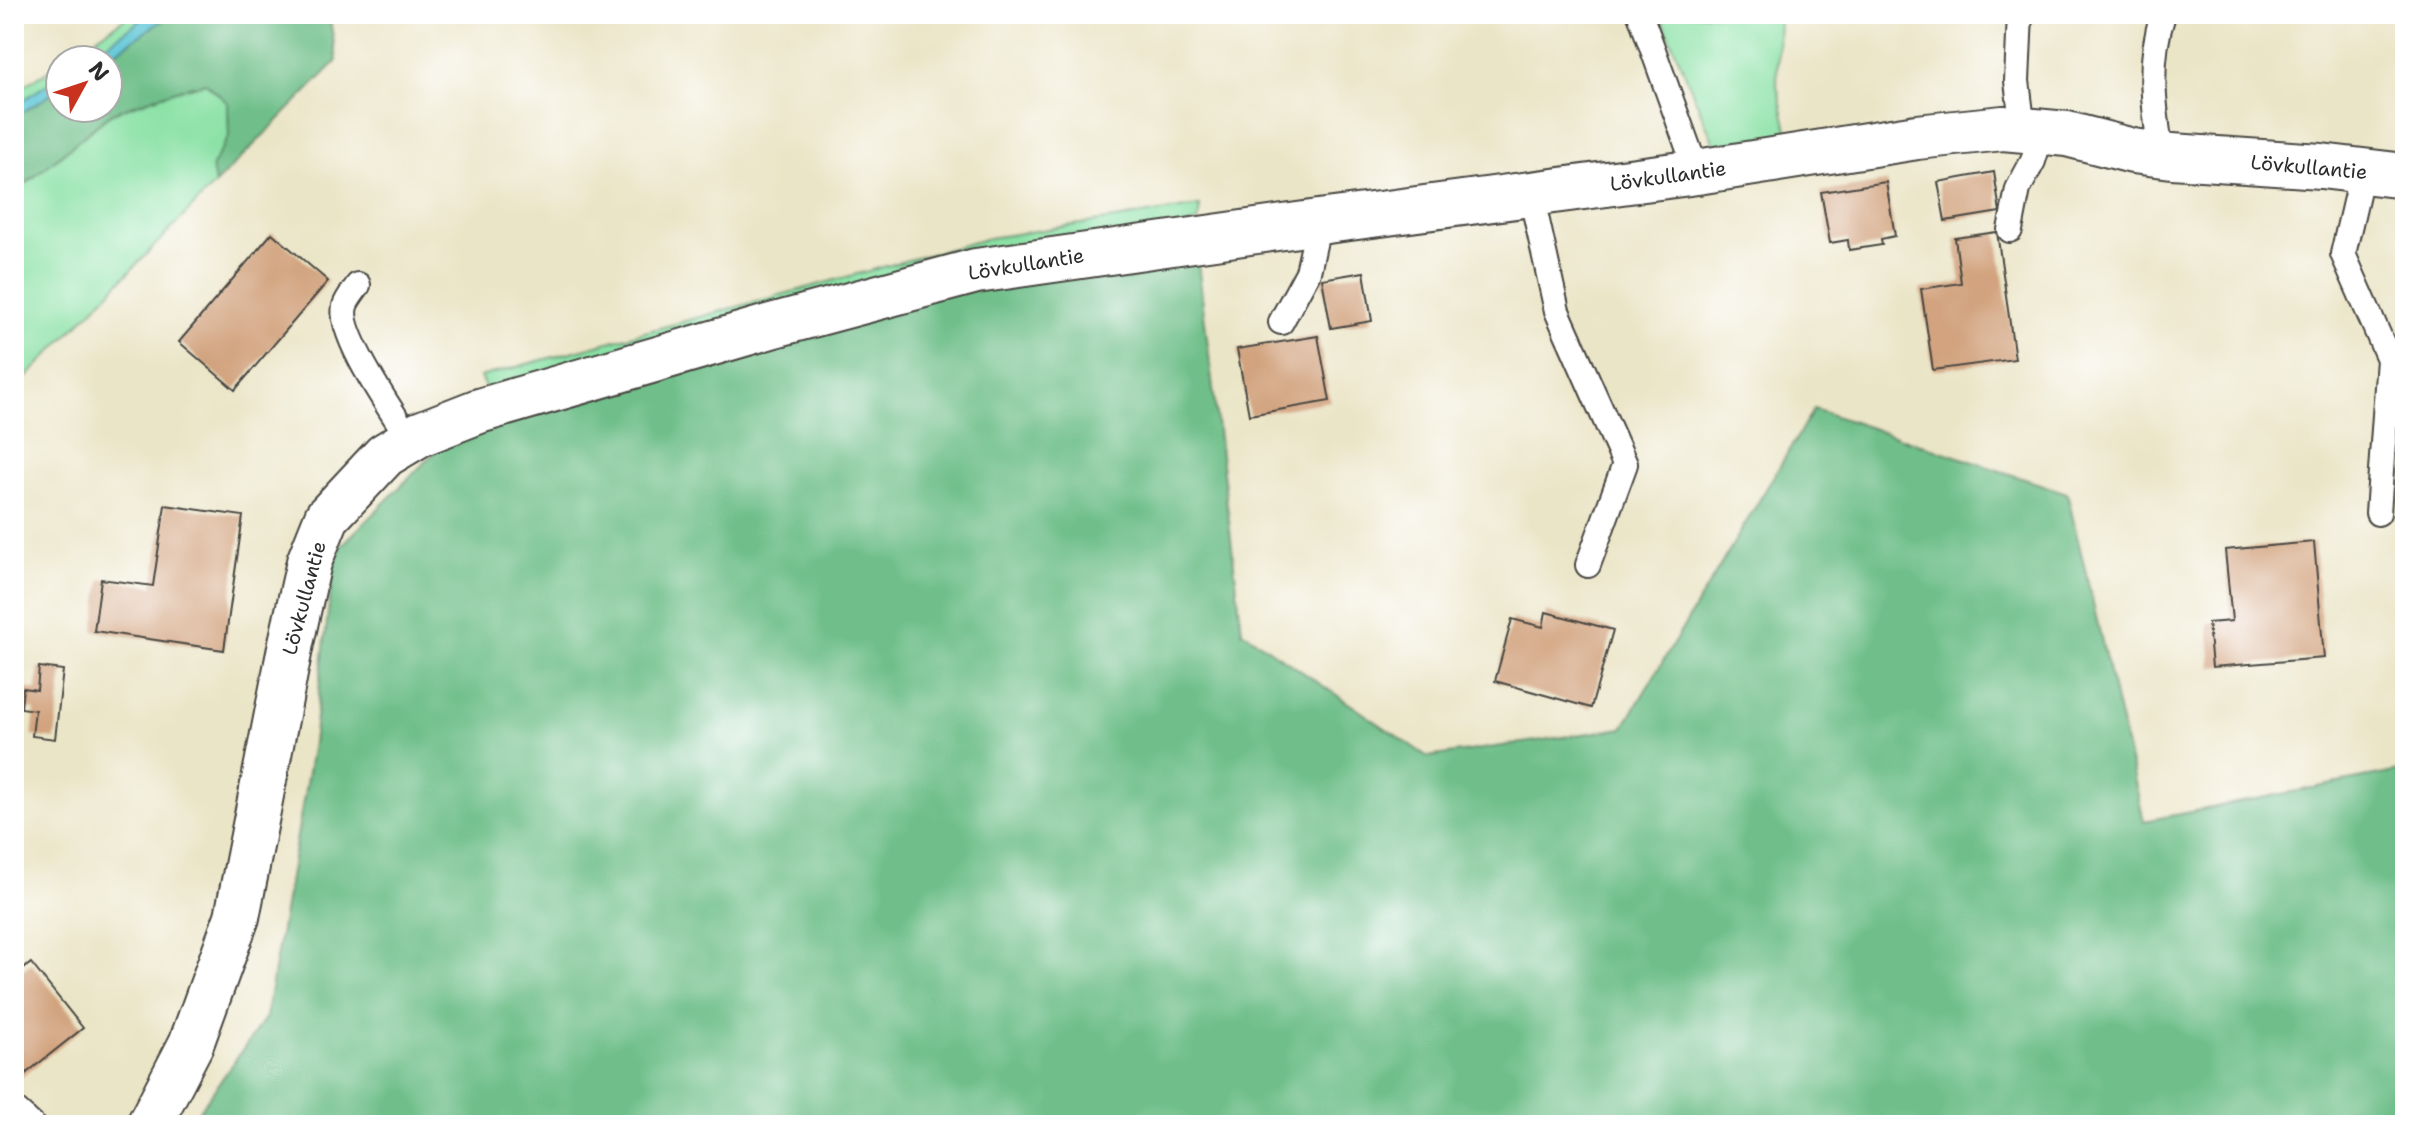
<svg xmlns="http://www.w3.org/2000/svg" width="2419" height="1139" viewBox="0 0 2419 1139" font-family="'Shantell Sans',sans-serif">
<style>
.green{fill:#8ae1a5;stroke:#5a8668;stroke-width:2}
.forest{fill:#6fbf8a;stroke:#4d755a;stroke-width:2}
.water{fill:#5bc6d6;stroke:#437880;stroke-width:2}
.building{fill:#d2a37e}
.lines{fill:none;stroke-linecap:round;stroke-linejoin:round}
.lane-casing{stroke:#484742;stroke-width:28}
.street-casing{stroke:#484742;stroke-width:48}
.lane{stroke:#fff;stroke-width:24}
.street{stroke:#fff;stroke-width:44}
.labels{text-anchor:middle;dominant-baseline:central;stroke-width:8;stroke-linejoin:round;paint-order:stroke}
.street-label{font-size:20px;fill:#2b2b2b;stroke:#fff}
</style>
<rect width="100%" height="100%" fill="#fff"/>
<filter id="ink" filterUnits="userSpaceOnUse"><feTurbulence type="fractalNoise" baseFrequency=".0125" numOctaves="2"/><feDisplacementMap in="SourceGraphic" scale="16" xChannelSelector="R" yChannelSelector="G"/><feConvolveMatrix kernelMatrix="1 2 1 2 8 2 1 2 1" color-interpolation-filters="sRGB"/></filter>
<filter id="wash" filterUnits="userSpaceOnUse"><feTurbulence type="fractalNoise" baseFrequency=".006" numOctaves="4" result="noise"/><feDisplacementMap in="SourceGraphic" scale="32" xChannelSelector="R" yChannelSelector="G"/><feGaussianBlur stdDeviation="1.8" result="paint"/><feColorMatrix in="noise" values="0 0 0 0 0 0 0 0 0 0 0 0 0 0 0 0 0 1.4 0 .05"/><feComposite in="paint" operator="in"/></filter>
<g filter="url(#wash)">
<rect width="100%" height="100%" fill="#ebe5c7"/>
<g class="green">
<path d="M131,14h19l-66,46h-20z"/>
<path d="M1660,14h119l-2,72 11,48 -73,12z"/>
<path d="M60,63v13l-46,30v-14z"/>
<path d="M206,83l22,20 1,33 -17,30 3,18 -201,206v-200l14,-8 84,-69 64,-23z"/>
<path d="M1200,206l-2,16 -709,174 -9,-19 509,-139z"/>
</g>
<g class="forest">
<path d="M172,14h157l8,47 -122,123 -3,-18 17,-30 -1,-33 -22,-20 -30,7 -64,23 -84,69 -14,8v-73l46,-28v19h48v-48h-5z"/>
<path d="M1196,246l46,385 186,126 195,-29 191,-319 253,84 77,328 261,-51v355h-2216l77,-108 47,-274 22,-191 110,-110 525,-159z"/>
</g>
<g class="water">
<path d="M150,14h22l-69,46h-19z"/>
<path d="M60,76v13l-46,28v-11z"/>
</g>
<g id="blocks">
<g class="building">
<path d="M1994,172l6,40 -55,9 -7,-39z"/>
<path d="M1886,182l9,54 -14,3 1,6 -33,5 -1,-10 -18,3 -9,-51z"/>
<path d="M1997,232l18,127 -82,11 -12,-81 40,-6 -6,-45z"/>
<path d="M272,233l56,48 -93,109 -56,-48z"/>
<path d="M1364,272l8,49 -41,7 -9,-49z"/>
<path d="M1318,336l12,65 -81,14 -12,-66z"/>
<path d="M165,505l78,11 -19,134 -130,-19 7,-52 52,7z"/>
<path d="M2314,542l10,116 -112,9 -4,-44 24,-2 -7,-71z"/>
<path d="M1546,612l67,18 -22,78 -96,-27 17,-62 31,8z"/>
<path d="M39,667l24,3 -8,69 -23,-3 3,-26 -14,-2 2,-20 14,2z"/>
<path d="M31,963l52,65 -69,55v-106z"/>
</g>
</g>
</g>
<g filter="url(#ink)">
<use href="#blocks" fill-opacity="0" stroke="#484742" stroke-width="2"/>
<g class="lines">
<defs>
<g id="lane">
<path d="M1640,14l57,158"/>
<path d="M2020,14l-3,67 6,49"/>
<path d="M2161,155c-7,-51 -14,-90 2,-141"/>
<path d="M2362,172l-19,82 46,105 -11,154"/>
<path d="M1531,194l26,117 68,153 -37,101"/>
<path d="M2010,230l8,-41 15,-28 9,-30"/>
<path d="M358,285c-4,6 -11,14 -13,21 -8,28 49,108 65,134"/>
<path d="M1281,322l27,-50 11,-50"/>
<path d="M15,1110l17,15"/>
</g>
<path id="street" d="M149,1125l42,-81 46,-127 54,-274 18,-81 18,-45 58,-62 35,-21 59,-23 292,-85 205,-55 343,-49 378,-50 220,-35 86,-9 64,6 66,17 39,5 149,10 84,10"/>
</defs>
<use href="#lane" class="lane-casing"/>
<use href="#street" class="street-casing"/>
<use href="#lane" class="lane"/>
<use href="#street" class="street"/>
</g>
</g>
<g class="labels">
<g class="street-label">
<text transform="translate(2309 167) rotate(5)">Lövkullantie</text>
<text transform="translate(1668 176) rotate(-8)">Lövkullantie</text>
<text transform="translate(1026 264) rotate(-9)">Lövkullantie</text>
<text transform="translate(304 598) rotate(-75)">Lövkullantie</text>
</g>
</g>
<rect width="2419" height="1139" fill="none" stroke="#fff" stroke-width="48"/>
<g transform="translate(84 84) rotate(50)"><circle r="38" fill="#ffffff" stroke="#aaaaaa" stroke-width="2"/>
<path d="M0-6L14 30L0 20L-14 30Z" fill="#c8321e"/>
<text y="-12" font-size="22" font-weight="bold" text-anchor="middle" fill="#2b2b2b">N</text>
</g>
</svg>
